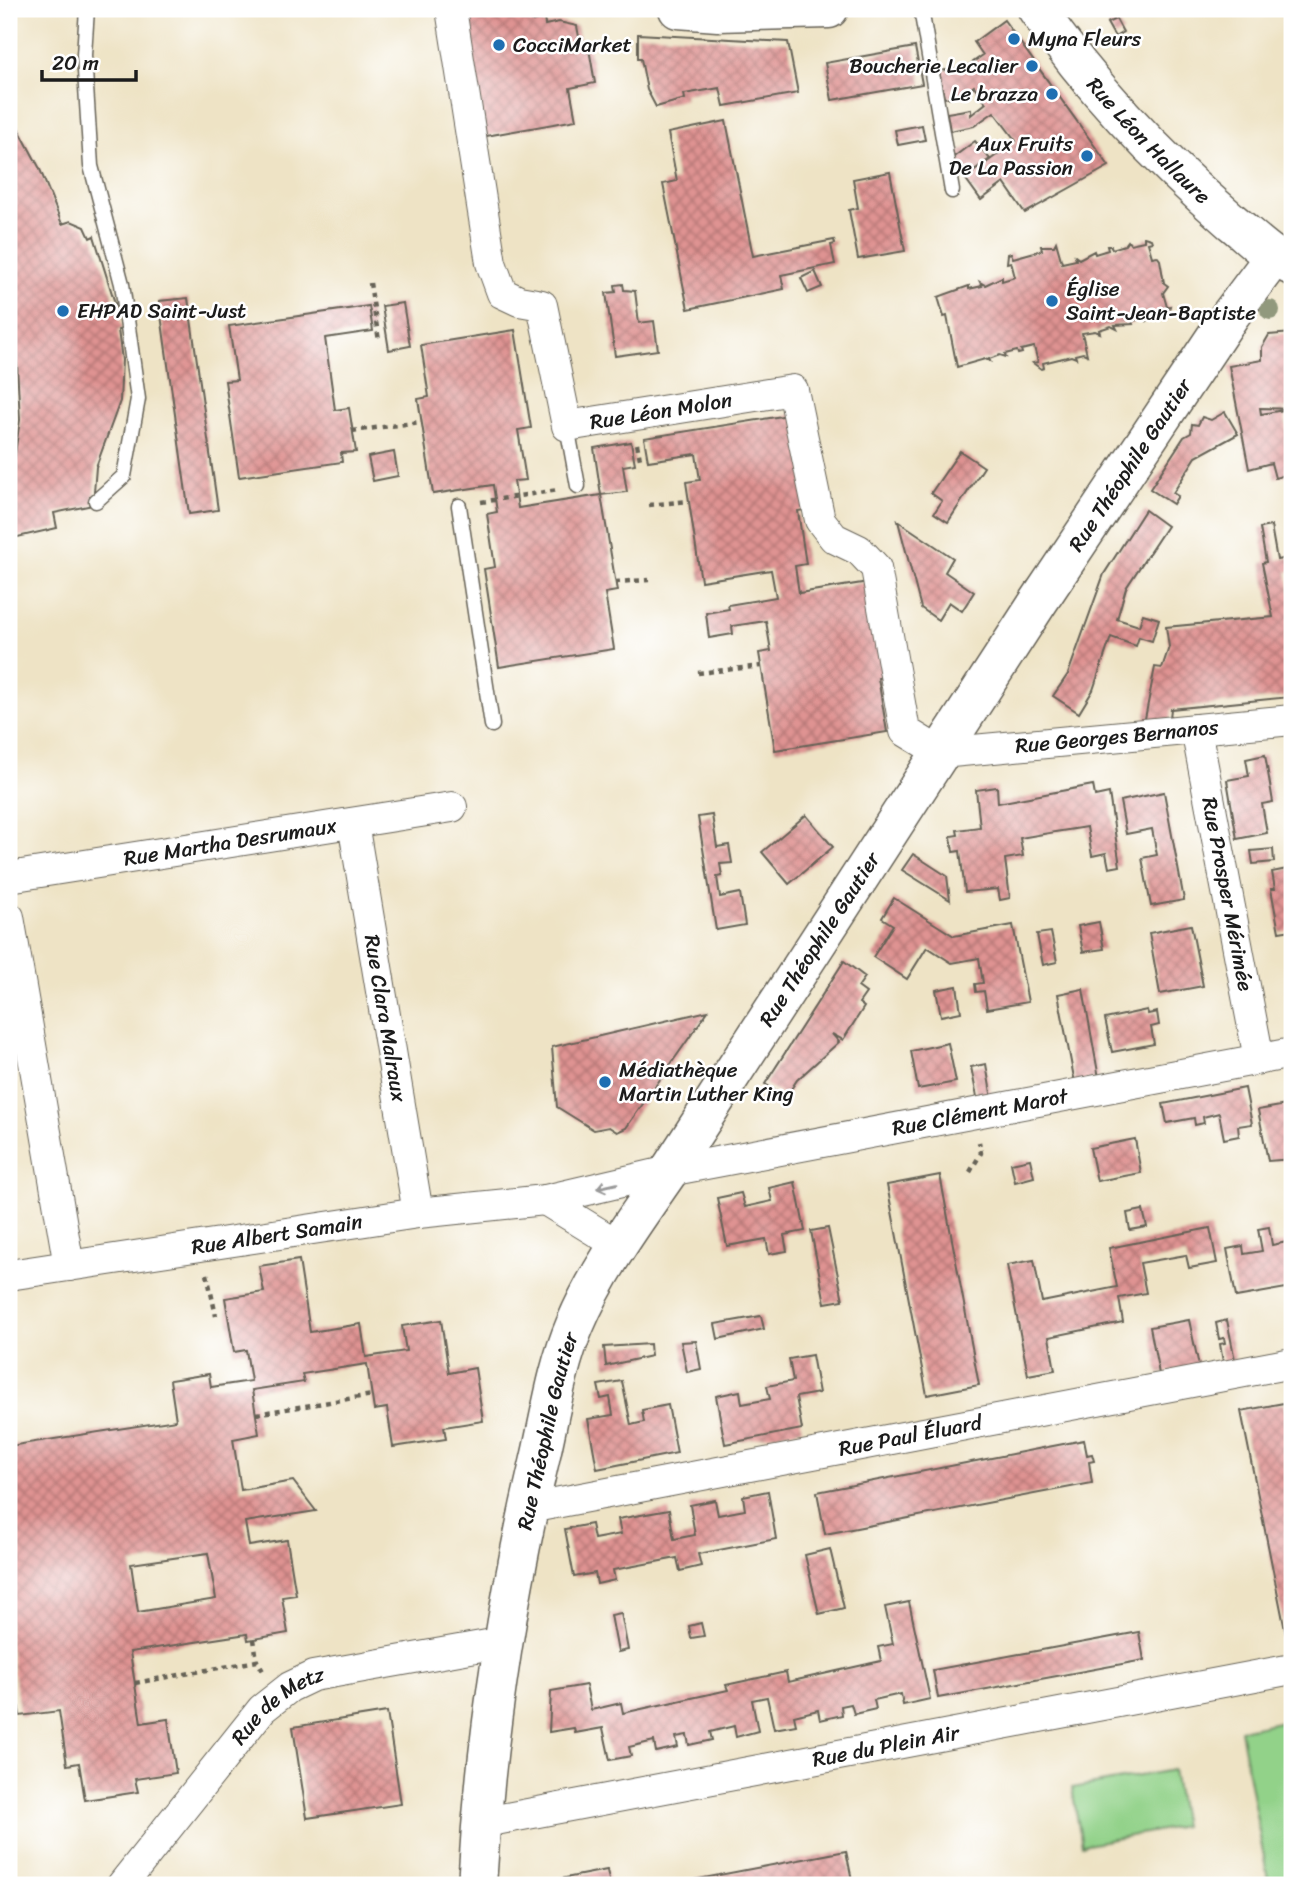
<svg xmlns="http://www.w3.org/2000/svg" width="1301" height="1894" viewBox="0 0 1301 1894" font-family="Sriracha,sans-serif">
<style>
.pitch{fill:#92d289;stroke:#577752;stroke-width:2}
.building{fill:url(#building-cross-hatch);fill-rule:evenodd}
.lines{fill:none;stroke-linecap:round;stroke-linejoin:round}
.lane-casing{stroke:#666257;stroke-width:17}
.street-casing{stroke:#666257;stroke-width:32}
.secondary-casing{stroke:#666257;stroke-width:41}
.path{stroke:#666257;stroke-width:4.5;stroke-dasharray:5 5;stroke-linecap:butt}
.lane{stroke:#fff;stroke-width:14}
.street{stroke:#fff;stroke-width:30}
.secondary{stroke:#fff;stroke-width:38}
.tree{fill:#91997d}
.oneway{stroke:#999}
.poi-dot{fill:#1f6fb2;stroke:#fff;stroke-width:2.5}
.labels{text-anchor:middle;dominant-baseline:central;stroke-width:5;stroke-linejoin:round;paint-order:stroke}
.poi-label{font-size:21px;fill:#1c1c1c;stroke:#fff;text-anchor:start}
.street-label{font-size:21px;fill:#1c1c1c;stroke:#fff}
</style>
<defs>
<pattern id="building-cross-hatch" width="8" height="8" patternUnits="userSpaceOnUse" patternTransform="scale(1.75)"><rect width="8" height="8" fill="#df9392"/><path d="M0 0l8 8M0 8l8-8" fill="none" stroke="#b47776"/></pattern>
</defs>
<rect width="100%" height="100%" fill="#fff"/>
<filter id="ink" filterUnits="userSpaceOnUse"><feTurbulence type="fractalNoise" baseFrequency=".0143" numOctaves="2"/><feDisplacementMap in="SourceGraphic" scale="14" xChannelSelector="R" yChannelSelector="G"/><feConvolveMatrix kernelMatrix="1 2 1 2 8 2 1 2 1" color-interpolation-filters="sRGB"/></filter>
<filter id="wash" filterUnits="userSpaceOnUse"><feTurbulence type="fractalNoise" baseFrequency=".00686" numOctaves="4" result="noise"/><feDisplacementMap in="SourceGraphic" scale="28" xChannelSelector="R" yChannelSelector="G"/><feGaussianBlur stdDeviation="1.57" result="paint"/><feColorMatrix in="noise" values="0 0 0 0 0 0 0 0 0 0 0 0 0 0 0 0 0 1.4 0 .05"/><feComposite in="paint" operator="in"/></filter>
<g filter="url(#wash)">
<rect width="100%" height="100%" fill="#eee3c5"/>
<g class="pitch">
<path d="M1292,1719v166h-23l-29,-155z"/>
<path d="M1173,1770l10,56 -101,19 -10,-57z"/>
</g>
<g id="blocks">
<g class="building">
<path d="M464,9h42l23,6 2,6 13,-3 1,7 14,-3 18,4 3,16 8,1 7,40 -25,5 6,32 -90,16z"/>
<path d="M1116,19l7,13 -8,5 -8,-14z"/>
<path d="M1004,20l105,146 -84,47 -21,-30 -23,17 -16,-22 51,-37 -22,-29 -20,14 -24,5 -3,-18 24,-4v6l15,-12 -12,-17 -13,10 -17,2 -5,-27 27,-4 17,-12 -9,-13z"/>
<path d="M638,34l150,8 10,51 -74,13 -4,-18 -36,6 1,5 -29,8 -9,-17 -6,-31h-3z"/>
<path d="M915,47l7,37 -90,16 -7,-37z"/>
<path d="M9,111l30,56 23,57 9,-3 14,6 5,11 4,-2 29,93 -5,1 4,30 -2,41 -24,66 -3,38 -39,8 3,15 -48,11 5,-17 -5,2v-30l11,-74 -3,-55 -3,-16 -4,1 -1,-6z"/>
<path d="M726,121l27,135 81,-16 1,4 -4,1 4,19 -54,11 3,14 -96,20 -25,-125 14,-3 -9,-48z"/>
<path d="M922,125l3,15 -27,5 -3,-15z"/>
<path d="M975,141l15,18 -26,18 -13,-18z"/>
<path d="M890,172l15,79 -47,8 -9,-49 9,-2 -5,-29z"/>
<path d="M1144,237l7,2 1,3 -4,1 4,14 5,-1 3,4 4,23 4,3 -5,7 4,14 3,-1 -2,9 -4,-3 -14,5 -3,4 -2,-3 -13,3 1,3 -18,1 2,4 -6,-3 -12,4 1,3 -5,-2 -13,2 5,22 -4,-2 -8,2 1,3 -5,-2 -28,7 1,5 -3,1 -8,-6 5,-1 -4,-15 -13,3 1,3 -4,1 -1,-3 -12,3 1,3 -6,-2 -11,4 1,2 -5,-2 -28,8 -10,-51 -3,1 -6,-20 31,-11v3l13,-3 -2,-4 5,3 17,-8v4l13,-4 -4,-15 -4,1 1,-9 3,-1 2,5 29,-8 -1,-4h13l2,-4 6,21 14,-3 -1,-4 4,3 15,-8 1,3 13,-4 -1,-4h4l1,3 13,-4 3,-4 2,3 14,-3z"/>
<path d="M815,271l7,16 -14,6 -7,-15z"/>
<path d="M623,284l1,6 11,1 4,32 15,-2 4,29 -43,6 -9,-63 10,-1 -1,-7z"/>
<path d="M188,298l30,212 -29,4 -30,-213z"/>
<path d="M403,303l7,43 -21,4 -7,-44z"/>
<path d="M369,306l4,25 -48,7 10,72 14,-2 7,44 -15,1 1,9 -103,15 -14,-96 12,-1 -8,-54z"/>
<path d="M515,330l16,98 -13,2 8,50 -12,1 4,27 83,-13 16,96 -12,2 9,56 -115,18 -15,-98 11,-2 -8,-53 10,-2 -4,-27 -60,9 -15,-95 11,-2 -8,-52z"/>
<path d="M1292,333v76l-32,-1 1,6 23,-4 3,21 5,-2v44l-17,5 -4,-15 -22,6 -20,-103 33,-6v-13l7,-12z"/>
<path d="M1225,412l13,22 -42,23 -23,36 5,3 -5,8 -23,-15 34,-52 7,-4 1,-9 6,1 4,-8 9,3z"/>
<path d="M795,414l15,95 -12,2 8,53 -11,2 4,27 76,-12 15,95 -12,2 9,54 -112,18 -16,-97 12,-2 -5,-30 -34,5 1,8 -24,4 -3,-25 23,-4 -1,-4 48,-8 -5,-27 -70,11 -15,-99 14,-2 -4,-26 -48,7 -4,-23z"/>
<path d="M631,442l4,22 -12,2 4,26 -26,3 -7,-47z"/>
<path d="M960,451l24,16 -36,55 -14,-9 8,-12 -11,-8z"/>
<path d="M394,452l4,24 -25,5 -5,-24z"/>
<path d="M1145,510l22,16 -41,62 -9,31 22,7 4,-12 16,5 -7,22 -13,-4 -3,9 -25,-9 -18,53 -14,23 -26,-17 15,-22 36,-100z"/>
<path d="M898,521l55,37 -8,14 29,20 -12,19 -13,-9 -11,18 -17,-12z"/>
<path d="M1271,526l6,34 15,-3v14l-5,1 5,29v103l-2,-7 -119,12 -2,18 -26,2 12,-62 7,1 7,-21 -3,-20 107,-10 -11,-54 4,-1 -6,-34z"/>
<path d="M1265,755l8,47 -11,2 5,29 -30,6 -10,-59 22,-4 -3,-17z"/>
<path d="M1093,785l2,11 14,-3 11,73 -11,2 -3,-15 -14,3 -5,-29 -32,5 -35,6 3,18 -18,3 5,39 -10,2 -2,-11 -33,3 -5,-41 -7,1 -2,-16 7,-1 -1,-5 23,-3 -4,-37 21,-3 1,16z"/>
<path d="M1164,792l20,108 -33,6 -9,-48 15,-3 -5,-26 -26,5 -6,-33z"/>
<path d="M712,815l5,32 12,-2 3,18 -12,1 2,12 -5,1 3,20 20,-4 5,32 -29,5 -18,-113z"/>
<path d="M806,815l27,32 -44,37 -27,-32z"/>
<path d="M1273,849l1,13 -21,2 -2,-13z"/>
<path d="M913,854l34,22 3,24 -48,-30z"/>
<path d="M1292,868v62l-13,2 -8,-43h4l-3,-17z"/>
<path d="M894,898l60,38 59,-11 15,77 -41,7 -3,-18 -8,1 -1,-8 8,-1 -4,-25 -27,5 -25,-16 -20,32 -34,-22 20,-32 -11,-7z"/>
<path d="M1099,922l5,27 -21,3 -5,-26z"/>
<path d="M1191,925l12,61 -43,8 -11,-61z"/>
<path d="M1051,932l6,30 -14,3 -6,-31z"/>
<path d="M844,961l21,16 -7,10 8,6 -7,10 5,4 -21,33 -11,-6 7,8 -42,38 -11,17 -21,-13z"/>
<path d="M957,986l4,26 -20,4 -5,-26z"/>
<path d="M1083,989l16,89 -24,5 -17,-89z"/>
<path d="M1147,1010l1,4 9,-2 2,13 -8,2 3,17 -42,8 -7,-33z"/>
<path d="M708,1011l-82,117 -9,4 -8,-5 -15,3 -37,-23 -5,-60z"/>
<path d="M948,1043l8,39 -38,7 -7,-38z"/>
<path d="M986,1064l6,35 -14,3 -7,-35z"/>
<path d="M1245,1088l7,36 -14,2 1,10 -15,3 -5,-26 -16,4 1,6 -9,2 -1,-7 -27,5 -4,-19z"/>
<path d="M1292,1104v55l-24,2 -10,-51z"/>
<path d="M1135,1139l6,34 -44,8 -7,-33z"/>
<path d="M1030,1159l4,18 -19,5 -4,-19z"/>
<path d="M940,1175l39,210 -52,10 -40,-210z"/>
<path d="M795,1182l10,49 -21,4 3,16 -18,3 -3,-15 -39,7 -10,-48 24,-5 4,14 27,-6 -3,-13z"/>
<path d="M1143,1210l4,17 -17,3 -3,-17z"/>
<path d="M1269,1227l3,18 15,-3 1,5h4v40l-56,10 -9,-48 16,-3 1,8 18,-3 -4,-22z"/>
<path d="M828,1228l15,72 -18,3 -14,-72z"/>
<path d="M1210,1228l7,35 -28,5 -3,-13 -46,8 6,30 -27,5 4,24 -74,15 6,33 -27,5 -21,-110 27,-5 8,42 75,-15 -8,-39z"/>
<path d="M299,1260l11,72 51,-8 5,33 40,-6 -4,-25 39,-6 8,53 26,-5 8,53 -39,6 2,12 -53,8 -6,-39 -13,2 -7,-46 -65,10 2,8 -52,8 7,44 -26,5 8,51 52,-9 23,30 -71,11 4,24 38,-6 9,55 -14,2 6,36 -40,7 -1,-6 -117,18 11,71 27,-4 8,54 -41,6 3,13 -53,8 -6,-37 -12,2 -8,-54 -39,5 -11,-74v-196l167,-26 -6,-40 39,-6 2,13 40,-6 -5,-31 -12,2 -9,-54 39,-6 -5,-26zM208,1553l8,46 -78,13 -7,-48z"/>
<path d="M761,1316l3,13 -46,10 -3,-15z"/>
<path d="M1189,1320l10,46 -40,8 -9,-47z"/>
<path d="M1227,1320l8,40 -12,2 -3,-18 5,-1 -1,-5 -5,1 -3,-16z"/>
<path d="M696,1341l5,28 -14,3 -6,-30z"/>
<path d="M650,1344l1,12 -45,10 -2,-19z"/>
<path d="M812,1355l7,38 -23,4 6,32 -77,15 -9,-48 24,-5 2,13 28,-5 -3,-13 26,-5 -4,-22z"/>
<path d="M622,1381l9,44 13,-3 -2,-12 26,-5 9,48 -80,16 -9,-50 25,-4 -3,-18 -9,2 -3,-14z"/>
<path d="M1284,1403l8,40v206l-3,1 -48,-239z"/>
<path d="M1084,1440l3,15 5,-1 2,7 -5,1 3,21 -267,51 -8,-42z"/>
<path d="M768,1491l8,48 -78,15 3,12 -21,5 -3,-13 -64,12 2,10 -18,4 -2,-11 -21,4 -9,-48 26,-5 3,15 27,-5 -3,-15 51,-9 5,29 21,-4 -5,-30 25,-5 3,15 27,-5 -2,-14z"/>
<path d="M830,1549l14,59 -25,6 -14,-59z"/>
<path d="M909,1602l21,97 -27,6 -2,-11 -27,6 2,9 -22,5 -3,-10 -10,2 1,9 -22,5 -2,-10 -24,6 2,9 -22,4 -7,-32 -15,3 6,31 -22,6 -2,-11 -24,6 2,8 -23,5 -2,-10 -11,2 2,10 -22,5 -2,-11 -25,6 2,9 -21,4 -7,-32 -28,5 -1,-5 -25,4 2,-41 35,-6 5,25 30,-7 2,10 105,-23 -2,-5 60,-13 2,10 93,-21 -3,-14 15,-3 -8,-37z"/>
<path d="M621,1613l7,37 -10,2 -7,-37z"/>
<path d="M701,1623l3,13 -13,2 -2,-12z"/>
<path d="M1139,1632l5,28 -206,38 -5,-28z"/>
<path d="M387,1712l14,92 -94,14 -14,-91z"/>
<path d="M846,1851l7,34h-181v-1z"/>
<path d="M607,1870l3,15h-76v-1z"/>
</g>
</g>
</g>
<g filter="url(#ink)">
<use href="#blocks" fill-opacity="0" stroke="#666257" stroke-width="2"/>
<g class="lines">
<defs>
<g id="lane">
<path d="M87,9l-3,46 7,111 31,118 16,115 -14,77 -28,25"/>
<path d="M921,9l31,182"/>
<path d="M567,426l11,60"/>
<path d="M459,506l33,219"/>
</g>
<g id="street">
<path id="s1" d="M451,9l40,254 11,30 17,8 23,4 25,121 226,-36 27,130 14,18 25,12 17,18 29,163 36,22 351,-33"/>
<path id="s2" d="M1196,729l63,330"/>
<path id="s3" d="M353,823l65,390"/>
<path id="s4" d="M9,877l443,-70"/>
<path d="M9,917l60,349"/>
<path d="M545,1200l73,45"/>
<path id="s5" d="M9,1275l409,-62 127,-13 124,-29 623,-118"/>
<path id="s6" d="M529,1508l763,-145"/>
<path id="s7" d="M480,1823l812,-154"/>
<path id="s8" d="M122,1885l140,-176 28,-22 23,-11 191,-34"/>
</g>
<g id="secondary">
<path d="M678,9l40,3 111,-3"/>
<path id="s9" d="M1037,9c54,79 123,151 195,213 20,16 36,34 60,44"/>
<path id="s10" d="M477,1885c8,-142 30,-287 63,-426 10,-43 17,-92 35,-134 23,-55 60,-105 94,-154l370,-570 192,-287 42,-56"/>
</g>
</defs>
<use href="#lane" class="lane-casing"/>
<use href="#street" class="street-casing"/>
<use href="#secondary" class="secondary-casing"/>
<g class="path">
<path d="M370,283l9,58"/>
<path d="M352,431l69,-9"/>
<path d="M637,444l3,15"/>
<path d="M481,502l77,-12"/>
<path d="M649,505l40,-4"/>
<path d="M615,582l34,-2"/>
<path d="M698,673l63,-7"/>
<path d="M970,1172l11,-19 -2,-11"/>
<path d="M207,1274l9,42"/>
<path d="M256,1414l116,-19"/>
<path d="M254,1639l3,22"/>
<path d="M135,1683l122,-22 6,10"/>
</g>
<use href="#lane" class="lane"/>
<use href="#street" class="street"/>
<use href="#secondary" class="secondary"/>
</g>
<circle class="tree" cx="1270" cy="310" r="10"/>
<defs><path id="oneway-shaft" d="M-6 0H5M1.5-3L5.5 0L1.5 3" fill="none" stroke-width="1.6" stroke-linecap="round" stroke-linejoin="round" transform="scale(1.75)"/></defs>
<use class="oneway" href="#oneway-shaft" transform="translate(607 1186) rotate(167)"/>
</g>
<g class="poi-dot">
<circle cx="1014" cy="39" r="7"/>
<circle cx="499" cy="45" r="7"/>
<circle cx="1032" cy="66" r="7"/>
<circle cx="1052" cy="94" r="7"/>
<circle cx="1087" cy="156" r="7"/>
<circle cx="1052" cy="301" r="7"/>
<circle cx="63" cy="311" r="7"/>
<circle cx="605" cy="1082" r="7"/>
</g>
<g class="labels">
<g class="poi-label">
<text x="1028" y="39">Myna Fleurs</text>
<text x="513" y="45">CocciMarket</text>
<text x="1018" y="66" text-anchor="end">Boucherie Lecalier</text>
<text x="1038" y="94" text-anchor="end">Le brazza</text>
<text x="1073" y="144" text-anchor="end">Aux Fruits<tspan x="1073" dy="24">De La Passion</tspan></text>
<text x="1066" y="289">Église<tspan x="1066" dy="24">Saint-Jean-Baptiste</tspan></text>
<text x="77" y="311">EHPAD Saint-Just</text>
<text x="619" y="1070">Médiathèque<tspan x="619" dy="24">Martin Luther King</tspan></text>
</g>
<g class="street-label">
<text stroke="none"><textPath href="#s9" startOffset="173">Rue Léon Hallaure</textPath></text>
<text stroke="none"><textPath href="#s1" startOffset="550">Rue Léon Molon</textPath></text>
<text stroke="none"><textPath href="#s10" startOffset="1594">Rue Théophile Gautier</textPath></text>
<text stroke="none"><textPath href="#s1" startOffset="1276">Rue Georges Bernanos</textPath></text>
<text stroke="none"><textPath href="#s4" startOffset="224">Rue Martha Desrumaux</textPath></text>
<text stroke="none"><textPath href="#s2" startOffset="168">Rue Prosper Mérimée</textPath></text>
<text stroke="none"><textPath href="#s10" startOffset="1027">Rue Théophile Gautier</textPath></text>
<text stroke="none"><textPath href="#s3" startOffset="198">Rue Clara Malraux</textPath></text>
<text stroke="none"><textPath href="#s5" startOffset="985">Rue Clément Marot</textPath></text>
<text stroke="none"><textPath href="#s5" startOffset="271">Rue Albert Samain</textPath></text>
<text stroke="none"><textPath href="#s10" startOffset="460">Rue Théophile Gautier</textPath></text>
<text stroke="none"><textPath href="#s6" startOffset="388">Rue Paul Éluard</textPath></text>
<text stroke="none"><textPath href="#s8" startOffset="240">Rue de Metz</textPath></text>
<text stroke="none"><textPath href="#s7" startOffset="413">Rue du Plein Air</textPath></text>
</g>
</g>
<rect width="1301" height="1894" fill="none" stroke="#fff" stroke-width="35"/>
<path d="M42 70v10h94v-10" fill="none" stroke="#1c1c1c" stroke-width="3.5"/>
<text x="52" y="70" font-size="21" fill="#1c1c1c" stroke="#ffffff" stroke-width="5" paint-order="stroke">20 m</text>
</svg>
